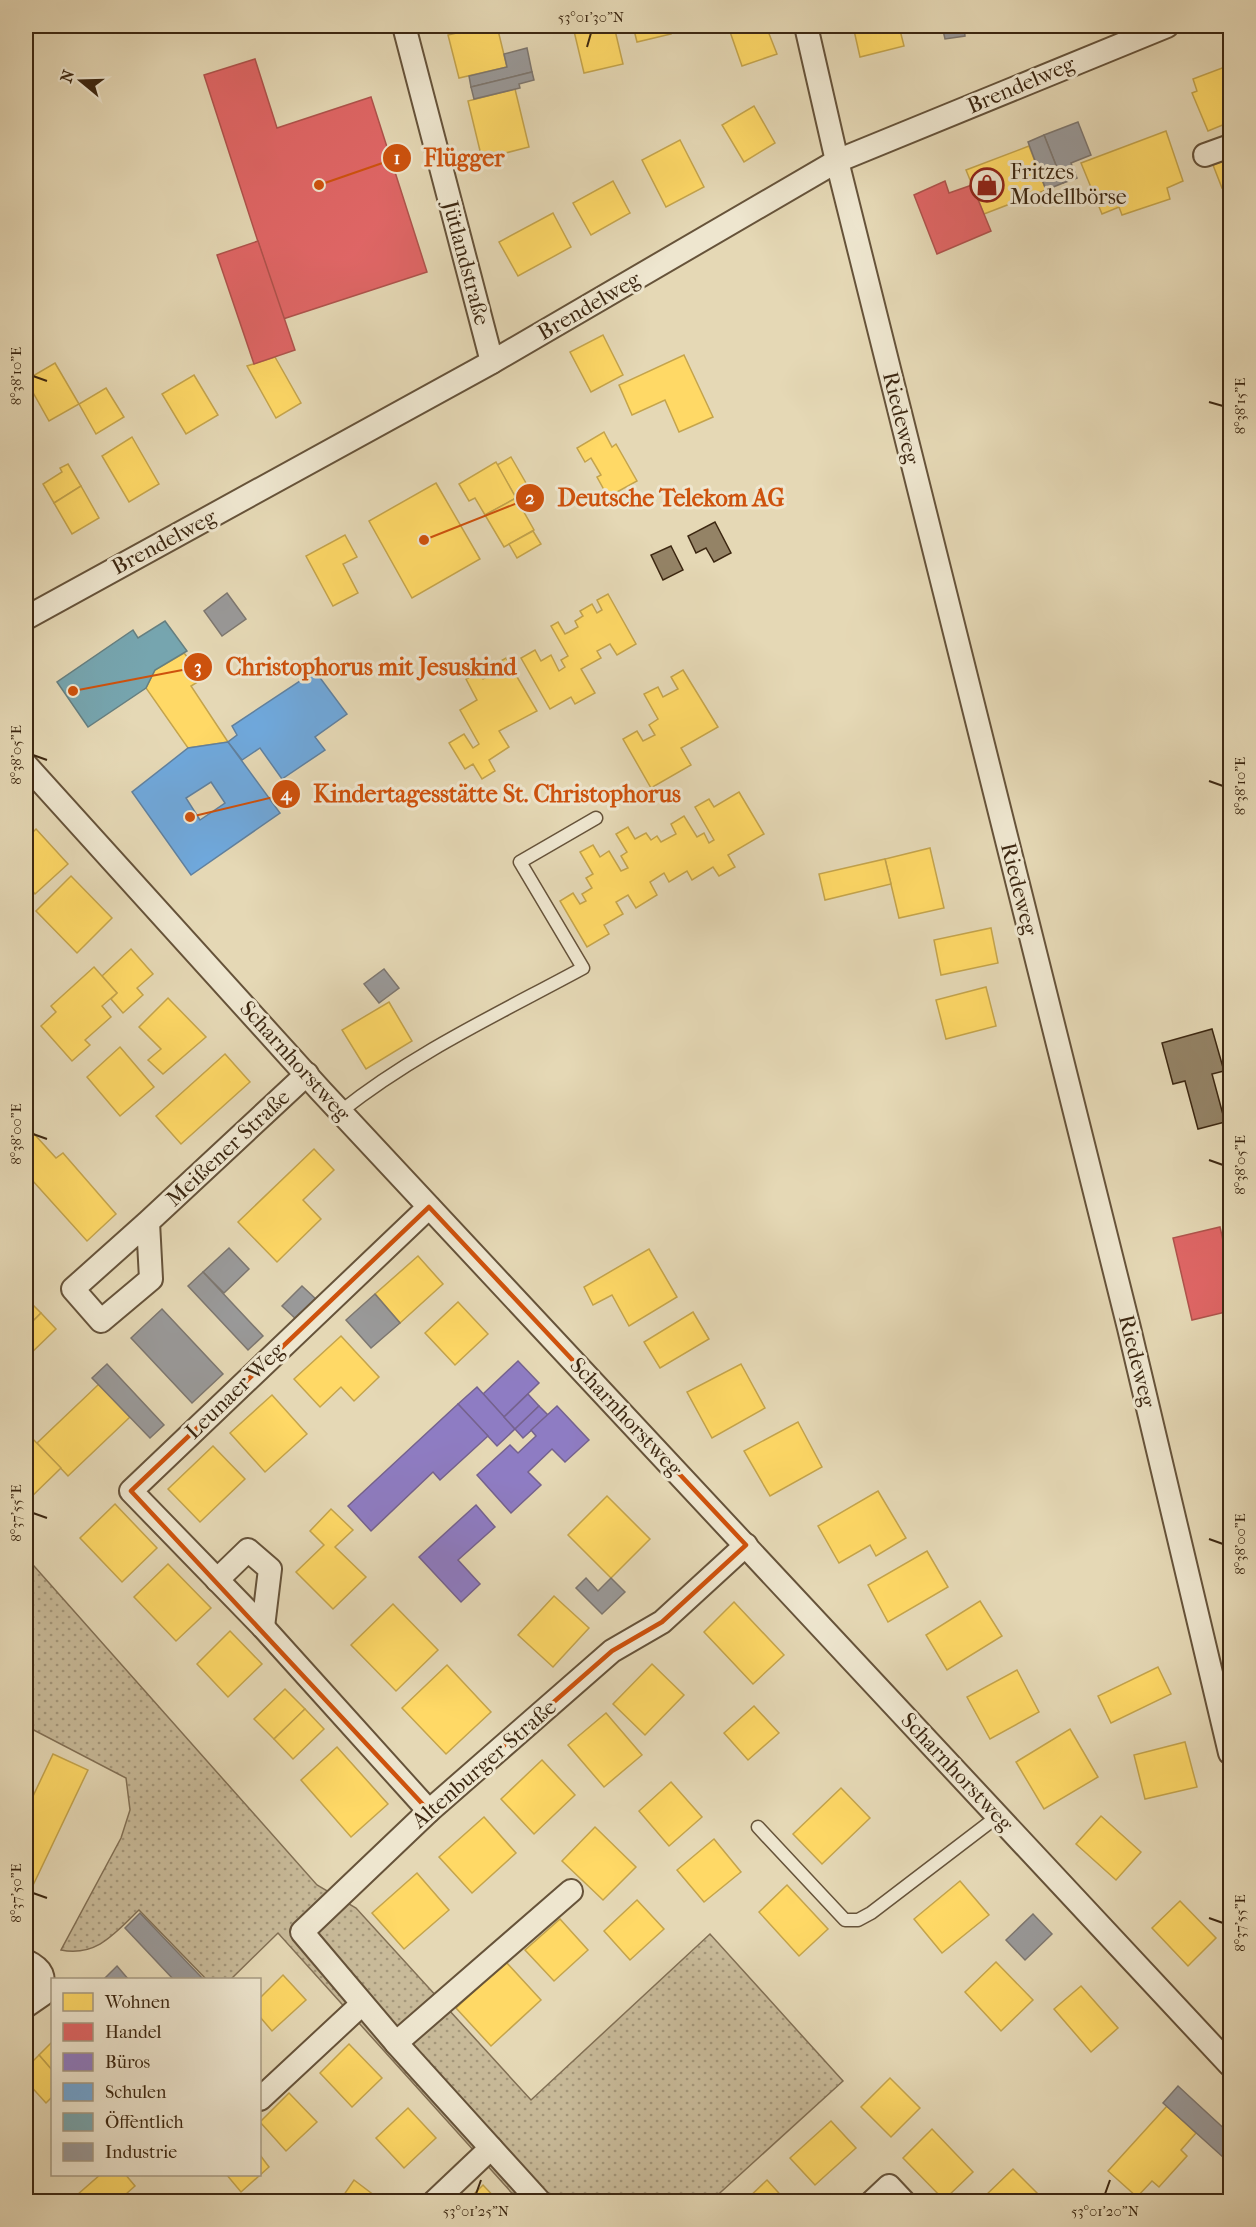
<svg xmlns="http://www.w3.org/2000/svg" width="1256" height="2227" viewBox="0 0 1256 2227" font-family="'IM FELL French Canon',serif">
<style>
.grass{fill:url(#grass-dots);stroke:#827055;stroke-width:1.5}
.homes{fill:#ffd966;stroke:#c4a44c;stroke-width:1.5}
.shops{fill:#e06666;stroke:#af534c;stroke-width:1.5}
.offices{fill:#8e7cc3;stroke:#75628e;stroke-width:1.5}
.schools{fill:#6fa8dc;stroke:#60819f;stroke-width:1.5;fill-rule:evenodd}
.public{fill:#76a5af;stroke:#657f80;stroke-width:1.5}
.industry{fill:#999;stroke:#7d7770;stroke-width:1.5}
.building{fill:#948366;stroke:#3c2711;stroke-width:1.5}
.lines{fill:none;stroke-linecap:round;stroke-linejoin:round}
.service-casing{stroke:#66533a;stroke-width:15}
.minor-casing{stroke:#66533a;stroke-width:26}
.service{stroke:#eee6cf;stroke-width:12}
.minor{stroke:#eee6cf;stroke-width:22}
.marked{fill:none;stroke:#ce520d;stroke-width:4.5;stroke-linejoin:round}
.ticks{fill:none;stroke:#3c2711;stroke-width:2}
.labels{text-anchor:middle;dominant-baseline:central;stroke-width:6;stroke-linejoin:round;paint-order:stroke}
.street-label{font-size:22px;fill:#3c2711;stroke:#eee6cf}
.poi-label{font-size:22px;fill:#3c2711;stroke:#eee6cf;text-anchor:start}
.leader{fill:none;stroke:#ce520d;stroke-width:2}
.callout-dot{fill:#ce520d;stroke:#eee6cf;stroke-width:2}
.mark-label{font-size:18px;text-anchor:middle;font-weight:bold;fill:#fff}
.callout-label{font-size:24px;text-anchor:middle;font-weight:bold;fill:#ce520d;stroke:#eee6cf;stroke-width:6;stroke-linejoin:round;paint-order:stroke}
.neatline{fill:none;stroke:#3c2711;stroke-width:2}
.ticks-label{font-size:15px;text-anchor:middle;fill:#3c2711}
</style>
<defs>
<pattern id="grass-dots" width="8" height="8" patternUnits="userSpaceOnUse" patternTransform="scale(1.5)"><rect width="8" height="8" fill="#c8ba99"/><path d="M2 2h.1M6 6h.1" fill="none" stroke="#a4977b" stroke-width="1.8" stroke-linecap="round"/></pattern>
</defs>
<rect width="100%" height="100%" fill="#e5d8b5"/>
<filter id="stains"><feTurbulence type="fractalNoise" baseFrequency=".00333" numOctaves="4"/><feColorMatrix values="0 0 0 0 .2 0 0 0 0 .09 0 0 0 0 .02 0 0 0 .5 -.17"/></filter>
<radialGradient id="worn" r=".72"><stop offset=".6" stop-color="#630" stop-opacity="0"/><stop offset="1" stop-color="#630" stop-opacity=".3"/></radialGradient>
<path class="grass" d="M34,1566l283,319 39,23 175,192 179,-166 133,147 -132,120h-192l-241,-268 -47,46h-25l-67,-69c-24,23 -42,47 -78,40l60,-112 9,-28 -4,-32 -100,-52v-153z"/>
<g class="homes">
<path d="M486,26h11l10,41 -48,11 -11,-43z"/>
<path d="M580,26h34l9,38 -39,9 -11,-46z"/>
<path d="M633,26h36l2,8 -34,8z"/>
<path d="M728,26h38l11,28 -35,12z"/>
<path d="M853,26h46l5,20 -44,11z"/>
<path d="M1230,65v57l-22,9 -16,-38 5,-2 -4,-12z"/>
<path d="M515,89l14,58 -47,12 -14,-58z"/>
<path d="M754,106l21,37 -31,19 -22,-37z"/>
<path d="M1166,131l17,50 -16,7 3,11 -48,16 -3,-8 -17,7 -21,-51z"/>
<path d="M680,140l24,47 -38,20 -24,-47z"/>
<path d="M1029,146l17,44 -62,24 -18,-44z"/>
<path d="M1228,159l2,30 -1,-3 -7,2 -9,-23z"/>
<path d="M613,181l17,32 -39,22 -18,-32z"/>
<path d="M553,213l18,34 -53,29 -19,-34z"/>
<path d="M603,335l20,40 -32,17 -21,-40z"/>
<path d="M684,355l29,62 -34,15 -14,-32 -33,15 -13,-30z"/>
<path d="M275,357l26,46 -25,15 -29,-52z"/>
<path d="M55,363l24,41 -30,17 -23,-41z"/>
<path d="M194,375l24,40 -32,19 -24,-40z"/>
<path d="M106,388l18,29 -28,17 -17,-30z"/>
<path d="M604,432l8,15 4,-3 21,37 -29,16 -11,-20 4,-2 -10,-17 -6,4 -8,-14z"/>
<path d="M132,437l27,47 -30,18 -27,-46z"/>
<path d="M511,457l19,33 -14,8 -19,-33z"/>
<path d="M496,462l20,36 -31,17 -10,-17 -6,3 -10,-17z"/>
<path d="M68,464l13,22 -27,17 -11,-19 19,-12 -2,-4z"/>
<path d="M436,483l44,76 -68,39 -43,-77z"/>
<path d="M81,486l18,32 -27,16 -18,-31z"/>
<path d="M516,498l18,32 -30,17 -19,-32z"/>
<path d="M533,531l8,13 -24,14 -8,-14z"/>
<path d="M345,535l12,22 -14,7 15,29 -25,13 -27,-50z"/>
<path d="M608,594l28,50 -19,11 -7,-11 -13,7 4,7 -20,11 14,24 -20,11 -4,-7 -21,12 -29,-51 14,-8 6,11 10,-6 8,16 6,-4 -4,-7 7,-4 -17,-30 7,-4 7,12 4,-2 9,-5 -3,-6 8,-5 -3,-5 12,-7 5,9 5,-3 -5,-10z"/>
<path d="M184,653l20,25 -13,8 37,56 -40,6 -42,-60 9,-18z"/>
<path d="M506,658l31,53 -38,20 10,16 -20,13 6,11 -13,8 -9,-15 -8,5 -16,-26 15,-9 9,14 6,-4 -19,-34 17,-10 -11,-21 13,-7 4,7 13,-7 -4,-6z"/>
<path d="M683,670l35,57 -37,21 10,17 -40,23 -28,-49 14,-8 6,10 12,-6 -6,-10 9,-6 -14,-25 14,-7 5,10 15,-8 -7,-12z"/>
<path d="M739,792l25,42 -36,21 7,12 -16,9 -6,-9 -21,13 -5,-9 -18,11 -5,-9 -14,9 7,13 -21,13 -8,-13 -12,7 7,12 -19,11 5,9 -22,13 -27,-46 13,-8 7,11 6,-3 -4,-7 10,-6 -6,-10 7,-4 -13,-22 13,-7 7,12 9,-6 12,20 7,-3 -7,-12 6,-4 -11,-18 12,-7 7,12 11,-6 5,7 6,-4 4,6 15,-8 -5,-10 13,-8 13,21 7,-4 5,10 5,-3 -19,-33 14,-8 5,8z"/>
<path d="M36,829l32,35 -33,30 -9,-11v-44z"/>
<path d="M930,848l14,60 -45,10 -14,-59z"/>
<path d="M885,859l6,25 -66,16 -6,-26z"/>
<path d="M71,876l41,42 -35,35 -41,-42z"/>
<path d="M991,928l7,35 -57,12 -7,-35z"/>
<path d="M131,949l22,25 -16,14 6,7 -20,18 -12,-14 6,-6 -15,-17z"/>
<path d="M94,967l23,26 -15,13 9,11 -26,23 5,5 -18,16 -31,-35 15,-14 -5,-6z"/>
<path d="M986,987l10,39 -50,13 -10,-39z"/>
<path d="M168,998l38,39 -43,37 -15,-14 13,-11 -22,-22z"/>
<path d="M389,1002l23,39 -46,28 -24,-39z"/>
<path d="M120,1047l34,40 -34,29 -33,-39z"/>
<path d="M225,1054l25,28 -69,62 -25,-28z"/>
<path d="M26,1125l30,33 7,-5 53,61 -29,27 -55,-61 -6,5z"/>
<path d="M314,1149l20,21 -31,30 18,19 -44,43 -39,-40z"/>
<path d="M649,1249l28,48 -48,29 -17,-31 -19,10 -9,-18z"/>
<path d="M418,1256l25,28 -43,39 -25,-29z"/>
<path d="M26,1298l15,15 -15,15z"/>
<path d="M458,1302l30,32 -33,31 -30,-32z"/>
<path d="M693,1312l16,27 -49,29 -16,-26z"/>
<path d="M41,1313l15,16 -30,29v-30z"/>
<path d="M341,1336l38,41 -25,24 -13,-14 -21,20 -26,-28z"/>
<path d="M741,1364l24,44 -53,30 -25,-46z"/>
<path d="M99,1384l31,33 -62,59 -31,-33z"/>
<path d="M272,1395l35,39 -42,38 -35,-39z"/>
<path d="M798,1422l24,45 -52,29 -26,-45z"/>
<path d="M29,1435l32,33 -35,34v-63z"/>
<path d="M213,1446l32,33 -45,43 -32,-33z"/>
<path d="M878,1491l28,47 -30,18 -6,-11 -31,18 -21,-37z"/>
<path d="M607,1496l43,43 -39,39 -43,-43z"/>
<path d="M115,1504l42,44 -35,34 -42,-44z"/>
<path d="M331,1509l22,21 -18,17 31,30 -33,32 -37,-37 28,-27 -14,-14z"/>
<path d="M927,1551l21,36 -60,35 -20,-37z"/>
<path d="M168,1564l43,44 -35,33 -42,-44z"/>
<path d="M554,1596l35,32 -36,39 -35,-32z"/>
<path d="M980,1601l22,35 -55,34 -21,-35z"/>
<path d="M734,1602l50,53 -31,29 -49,-52z"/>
<path d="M393,1604l45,46 -42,41 -45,-46z"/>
<path d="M230,1631l32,33 -34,33 -31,-33z"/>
<path d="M652,1664l32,31 -39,40 -32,-31z"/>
<path d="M447,1665l44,47 -45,42 -44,-46z"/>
<path d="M1158,1667l13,27 -60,29 -13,-27z"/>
<path d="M1017,1670l22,42 -49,27 -23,-42z"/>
<path d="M285,1689l20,20 -31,30 -20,-20z"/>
<path d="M754,1706l25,27 -31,27 -24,-27z"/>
<path d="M305,1709l19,20 -31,30 -19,-20z"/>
<path d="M606,1713l36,42 -38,32 -36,-42z"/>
<path d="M1070,1729l28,48 -54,32 -28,-47z"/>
<path d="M1185,1742l12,45 -52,12 -11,-44z"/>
<path d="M337,1747l51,57 -37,33 -50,-57z"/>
<path d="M53,1754l35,16 -62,130v-89z"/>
<path d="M542,1760l33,35 -41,39 -33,-35z"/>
<path d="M671,1782l31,35 -33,29 -30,-35z"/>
<path d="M841,1788l29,30 -48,46 -29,-30z"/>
<path d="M1101,1816l40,36 -25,28 -40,-36z"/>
<path d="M484,1817l32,36 -44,40 -33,-36z"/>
<path d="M595,1827l41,40 -33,33 -41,-39z"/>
<path d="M714,1839l27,33 -37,30 -27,-32z"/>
<path d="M417,1873l32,37 -45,39 -32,-36z"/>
<path d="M960,1881l29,34 -47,38 -28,-34z"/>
<path d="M787,1885l41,44 -29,27 -40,-44z"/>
<path d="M637,1900l27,29 -34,31 -26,-29z"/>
<path d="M1180,1901l36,37 -28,28 -36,-38z"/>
<path d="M560,1919l28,31 -34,31 -29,-31z"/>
<path d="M506,1962l35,38 -50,46 -35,-38z"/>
<path d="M996,1962l37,38 -32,31 -36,-39z"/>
<path d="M283,1975l23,25 -34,31 -12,-14v-19z"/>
<path d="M1081,1986l37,42 -27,24 -37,-43z"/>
<path d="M52,2042v28l-13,-15z"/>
<path d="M349,2044l33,34 -30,29 -32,-34z"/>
<path d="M39,2055l13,15v27l-6,6 -20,-22v-13z"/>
<path d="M890,2078l30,30 -29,29 -30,-30z"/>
<path d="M289,2093l28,29 -31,29 -26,-29z"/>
<path d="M1167,2106l29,27 -15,17 6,6 -28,31 -7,-6 -15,16 -29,-26z"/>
<path d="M408,2108l28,30 -32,30 -28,-30z"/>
<path d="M831,2121l25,27 -41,37 -25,-27z"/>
<path d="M932,2129l41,43 -29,28 -41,-42z"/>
<path d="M260,2155l9,12 -28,25 -15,-18h34z"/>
<path d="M1013,2169l26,26 -7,7h-42l-5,-6z"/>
<path d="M101,2174h24l10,12 -18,16h-48z"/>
<path d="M354,2180l29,22h-44z"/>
<path d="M767,2180l20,22h-43z"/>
<path d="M483,2185l16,17h-33z"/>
</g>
<g class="shops">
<path d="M255,59l22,69 94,-31 56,175 -144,47 -79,-244z"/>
<path d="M945,181l4,12 23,-8 19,46 -54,23 -23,-59z"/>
<path d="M258,241l37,109 -41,14 -37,-109z"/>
<path d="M1220,1227l5,22 5,-1v63l-38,9 -19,-82z"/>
</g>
<g class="offices">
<path d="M518,1361l21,22 -35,34 -21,-23z"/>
<path d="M477,1387l38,42 -18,17 -39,-42z"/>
<path d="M528,1394l11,12 -24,23 -11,-12z"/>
<path d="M458,1404l30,32 -48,44 -7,-8 -62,59 -23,-25z"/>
<path d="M539,1406l9,9 -25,23 -8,-9z"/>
<path d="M557,1406l32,34 -24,22 -13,-13 -24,23 13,13 -30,28 -34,-38 33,-30 8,8 18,-17 -5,-6z"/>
<path d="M476,1505l19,22 -37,33 22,24 -19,18 -42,-45z"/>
</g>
<g class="schools">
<path d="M315,671l32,43 -32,23 10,13 -43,29 -22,-31 -18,12 -14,-18 9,-7 -5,-9z"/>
<path d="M228,742l52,71 -89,62 -59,-83 56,-44zM211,782l14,21 -25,17 -14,-22z"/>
</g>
<path class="public" d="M165,621l22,30 -32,19 -9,18 -58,39 -31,-45 76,-52 5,8z"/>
<g class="industry">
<path d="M942,26h22l1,10 -20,3z"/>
<path d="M527,48l5,24 -61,15 -2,-11 38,-9 -3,-13z"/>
<path d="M532,72l2,8 -15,4 1,4 -46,11 -3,-12z"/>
<path d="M1078,122l13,33 -20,8 6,15 -14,5 -19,-48z"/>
<path d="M1044,135l19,48 -17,7 -18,-48z"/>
<path d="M227,593l19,26 -24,17 -18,-25z"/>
<path d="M384,969l15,19 -20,15 -15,-19z"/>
<path d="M229,1248l20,21 -25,24 -21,-21z"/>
<path d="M203,1272l60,64 -15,14 -60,-64z"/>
<path d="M302,1286l16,15 -20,20 -16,-15z"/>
<path d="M375,1294l25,29 -29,25 -25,-28z"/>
<path d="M162,1309l61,65 -31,29 -61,-65z"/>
<path d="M107,1364l57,61 -14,13 -58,-60z"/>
<path d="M586,1578l12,13 13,-13 14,14 -23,22 -26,-26z"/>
<path d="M140,1913l64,67h-30l-49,-52z"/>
<path d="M1033,1914l19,20 -27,26 -19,-20z"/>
<path d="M117,1966l12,14h-26z"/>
<path d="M1178,2086l52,48v17l-6,7 -61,-55z"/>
</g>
<g class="building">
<path d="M715,522l16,31 -17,9 -8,-14 -10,5 -8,-17z"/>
<path d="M671,546l12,24 -20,10 -12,-25z"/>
<path d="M1212,1029l12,42 -12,3 13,48 -27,7 -13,-48 -12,3 -11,-41z"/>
</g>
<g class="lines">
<defs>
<g id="service">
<path d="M340,1112c74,-59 160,-99 243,-144l-63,-106 76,-44"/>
<path d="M758,1827l87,93h13l13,-7 127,-97"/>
</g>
<g id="minor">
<path d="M404,26l88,336"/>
<path d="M806,26l31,135 292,1167 101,425"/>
<path d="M1205,155l25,-9"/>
<path d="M26,618l466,-256 345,-201 330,-135"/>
<path d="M26,765l295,326 909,974"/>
<path d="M148,1222l3,57 -50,42 -28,-32 75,-67 159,-148"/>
<path d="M217,1580l31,-30 22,19 -7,58"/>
<path d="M429,1811l-166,-184 -132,-136 298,-284"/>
<path d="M26,1961c17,8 19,15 16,34l-16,11"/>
<path d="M396,2043l175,-152"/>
<path d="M260,2099l102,-95"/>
<path d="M434,2202l57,-54"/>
<path d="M540,2202l-144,-159 -94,-111 127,-121 183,-160 50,-29 84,-77"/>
<path d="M872,2202l17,-16 15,16"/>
</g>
</defs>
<use href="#service" class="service-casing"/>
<use href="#minor" class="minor-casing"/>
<use href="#service" class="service"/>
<use href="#minor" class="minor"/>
</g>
<path class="marked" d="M429,1207l317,338 -84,77 -50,29 -183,160 -298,-320z"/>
<path class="ticks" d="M587,47l4,-14M33,376l14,5M1209,402l14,4M33,755l14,5M1209,781l14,5M33,1134l14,5M1209,1160l14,5M33,1513l14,5M1209,1539l14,5M33,1893l14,5M1209,1918l14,5M476,2194l5,-14M1105,2194l5,-14"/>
<defs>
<symbol id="shop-ring" viewBox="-11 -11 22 22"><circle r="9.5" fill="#eee6cf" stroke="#8f2418" stroke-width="1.5"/><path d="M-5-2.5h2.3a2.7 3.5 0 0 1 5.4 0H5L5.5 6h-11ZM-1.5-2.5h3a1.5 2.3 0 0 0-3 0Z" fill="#8f2418"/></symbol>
</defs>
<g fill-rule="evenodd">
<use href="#shop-ring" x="968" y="166" width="38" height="38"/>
</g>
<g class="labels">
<g class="street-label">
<text transform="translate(1021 85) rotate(-23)">Brendelweg</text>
<text transform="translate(466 263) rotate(75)">Jütlandstraße</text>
<text transform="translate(589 306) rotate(-30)">Brendelweg</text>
<text transform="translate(901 418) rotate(76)">Riedeweg</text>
<text transform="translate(164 542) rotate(-28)">Brendelweg</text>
<text transform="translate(1019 889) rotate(76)">Riedeweg</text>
<text transform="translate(295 1061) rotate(48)">Scharnhorstweg</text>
<text transform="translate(228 1148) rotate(-43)">Meißener Straße</text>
<text transform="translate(1137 1361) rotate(76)">Riedeweg</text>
<text transform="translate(235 1391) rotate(-44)">Leunaer Weg</text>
<text transform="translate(626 1417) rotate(47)">Scharnhorstweg</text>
<text transform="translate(484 1764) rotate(-41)">Altenburger Straße</text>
<text transform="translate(957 1772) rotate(47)">Scharnhorstweg</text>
</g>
<g class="poi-label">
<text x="1010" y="172">Fritzes<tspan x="1010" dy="25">Modellbörse</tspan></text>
</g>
</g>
<path class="leader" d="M319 185L397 158M424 540L530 498M73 691L198 667M190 817L286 794"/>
<g class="callout-dot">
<circle cx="319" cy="185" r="6"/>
<circle cx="424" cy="540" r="6"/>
<circle cx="73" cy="691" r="6"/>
<circle cx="190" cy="817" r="6"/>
<circle cx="397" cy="158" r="15"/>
<circle cx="530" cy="498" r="15"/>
<circle cx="198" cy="667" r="15"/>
<circle cx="286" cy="794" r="15"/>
</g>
<g class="mark-label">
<text x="397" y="164">1</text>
<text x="530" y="504">2</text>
<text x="198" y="673">3</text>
<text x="286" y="800">4</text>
</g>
<g class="callout-label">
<text x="464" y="166">Flügger</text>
<text x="671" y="506">Deutsche Telekom AG</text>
<text x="371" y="675">Christophorus mit Jesuskind</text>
<text x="497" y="802">Kindertagesstätte St. Christophorus</text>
</g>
<rect width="1256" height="2227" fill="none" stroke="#e5d8b5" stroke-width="66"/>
<rect x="51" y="1978" width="210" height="198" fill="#eee6cf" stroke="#a79a83" stroke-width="1.5"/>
<rect x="63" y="1993" width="30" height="18" fill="#ffd966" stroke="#a79a83" stroke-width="1.5"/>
<text x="105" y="2008" font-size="18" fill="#3c2711">Wohnen</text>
<rect x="63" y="2023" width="30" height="18" fill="#e06666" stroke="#a79a83" stroke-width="1.5"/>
<text x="105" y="2038" font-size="18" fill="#3c2711">Handel</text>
<rect x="63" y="2053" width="30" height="18" fill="#8e7cc3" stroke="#a79a83" stroke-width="1.5"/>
<text x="105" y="2068" font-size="18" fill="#3c2711">Büros</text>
<rect x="63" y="2083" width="30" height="18" fill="#6fa8dc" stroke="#a79a83" stroke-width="1.5"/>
<text x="105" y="2098" font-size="18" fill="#3c2711">Schulen</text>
<rect x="63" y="2113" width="30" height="18" fill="#76a5af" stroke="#a79a83" stroke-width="1.5"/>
<text x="105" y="2128" font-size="18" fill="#3c2711">Öffentlich</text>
<rect x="63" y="2143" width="30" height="18" fill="#999999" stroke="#a79a83" stroke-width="1.5"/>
<text x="105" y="2158" font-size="18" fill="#3c2711">Industrie</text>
<g transform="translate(81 81) rotate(289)" stroke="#eee6cf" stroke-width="4.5" paint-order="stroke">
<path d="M0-4.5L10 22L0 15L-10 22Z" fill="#3c2711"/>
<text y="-9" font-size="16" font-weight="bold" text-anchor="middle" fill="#3c2711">N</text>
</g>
<rect x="33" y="33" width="1190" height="2161" class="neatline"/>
<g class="ticks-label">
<text x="591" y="22">53°01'30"N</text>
<text transform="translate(16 376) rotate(-90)" y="5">8°38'10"E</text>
<text transform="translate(1240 406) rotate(-90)" y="5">8°38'15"E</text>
<text transform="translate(16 755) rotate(-90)" y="5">8°38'05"E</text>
<text transform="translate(1240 786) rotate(-90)" y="5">8°38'10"E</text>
<text transform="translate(16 1134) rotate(-90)" y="5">8°38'00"E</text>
<text transform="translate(1240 1165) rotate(-90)" y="5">8°38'05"E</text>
<text transform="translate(16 1513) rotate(-90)" y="5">8°37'55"E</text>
<text transform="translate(1240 1544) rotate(-90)" y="5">8°38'00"E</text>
<text transform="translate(16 1893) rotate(-90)" y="5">8°37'50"E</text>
<text transform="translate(1240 1923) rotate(-90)" y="5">8°37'55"E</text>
<text x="476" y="2216">53°01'25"N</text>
<text x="1105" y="2216">53°01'20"N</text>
</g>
<rect width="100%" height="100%" filter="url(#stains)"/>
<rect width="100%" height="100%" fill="url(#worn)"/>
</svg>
